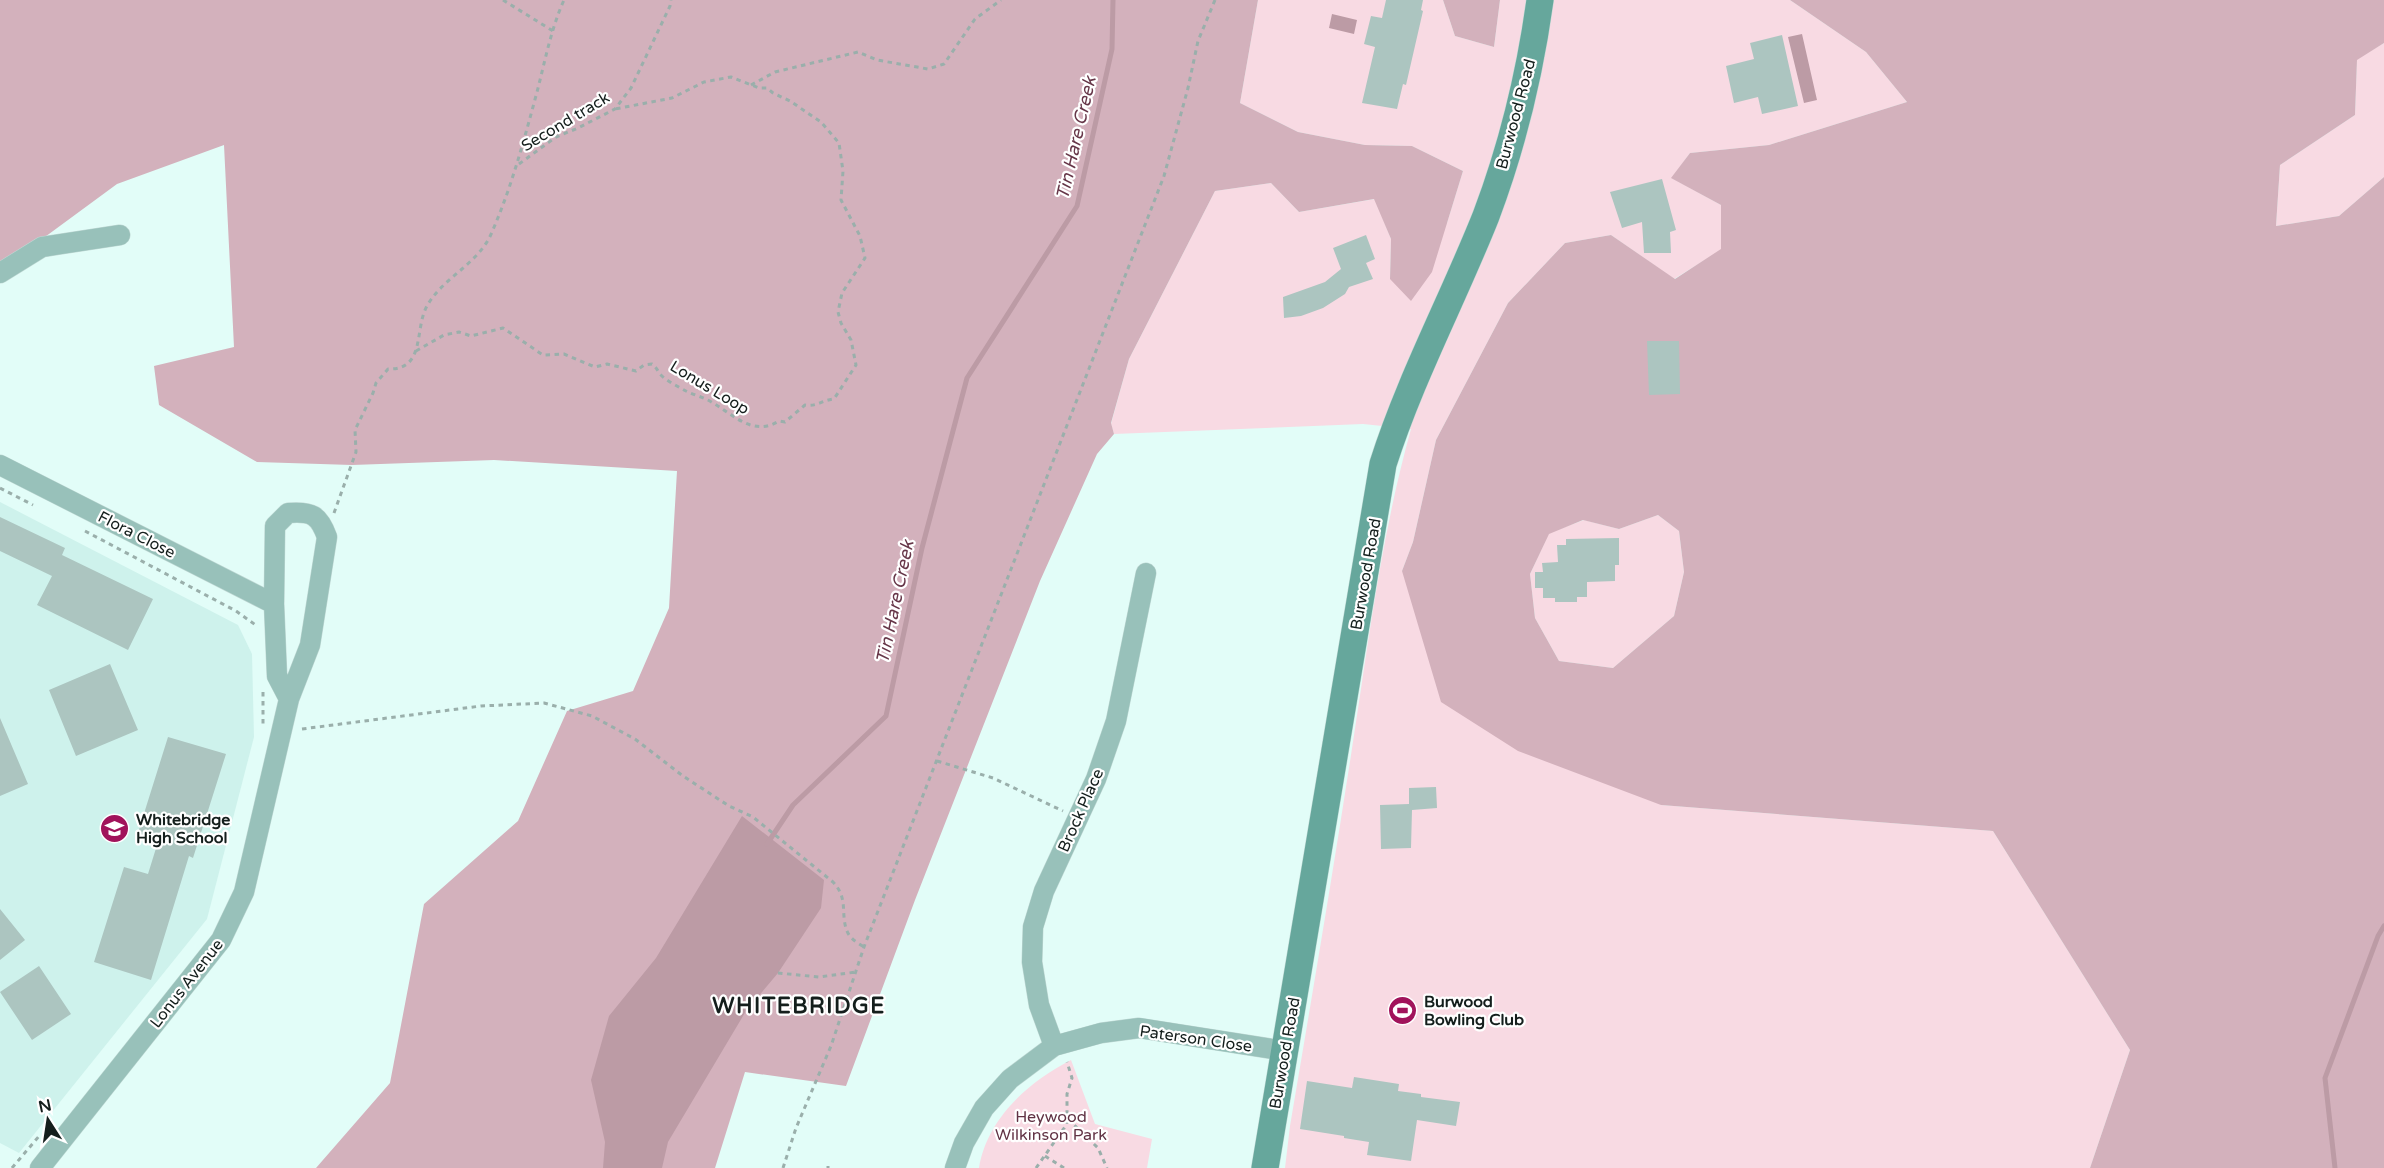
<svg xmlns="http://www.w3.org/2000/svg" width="2384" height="1168" font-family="'Varela Round',sans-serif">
  <rect width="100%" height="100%" fill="#e2fdf8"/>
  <path fill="#cef2ec" d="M 0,502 L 238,625 L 252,654 L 254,737 L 207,919 L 19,1153 L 0,1143 Z"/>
  <path fill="#f8dae3" d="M 1258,0 L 1443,0 L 1455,36 L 1494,47 L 1500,0 L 1790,0 L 1866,52 L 1907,102 L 1769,145 L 1690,153 L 1672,178 L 1721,205 L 1721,250 L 1674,279 L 1611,235 L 1565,243 L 1508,303 L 1436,440 L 1413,542 L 1402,571 L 1661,805 L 1993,831 L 2130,1050 L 2090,1168 L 1285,1168 L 1290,1126 C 1311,1002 1332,879 1351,755 C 1368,646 1381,536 1411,429 L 1363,424 L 1114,434 L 1111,424 L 1129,359 L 1215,191 L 1271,183 L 1299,212 L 1375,199 L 1391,239 L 1390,279 L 1447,223 L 1463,171 L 1412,146 L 1365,145 L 1298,132 L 1240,103 Z
    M 2384,43 L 2384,177 L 2339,216 L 2276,226 L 2280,165 L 2355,115 L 2357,59 Z
    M 1658,515 L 1679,531 L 1684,572 L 1674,616 L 1613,668 L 1559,661 L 1535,618 L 1530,574 L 1549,533 L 1584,520 L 1619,529 Z
    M 1071,1060 L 1095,1124 L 1152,1139 L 1147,1168 L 979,1168 C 987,1119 1028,1082 1071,1060 Z"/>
  <path fill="#d3b1bc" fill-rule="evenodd" d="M 0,0 L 1258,0 L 1240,103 L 1298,132 L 1365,145 L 1412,146 L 1463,171 L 1432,272 L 1411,301 L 1390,279 L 1391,239 L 1374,199 L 1299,212 L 1271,183 L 1215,191 L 1129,359 L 1111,423 L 1114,434 L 1097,454 L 1040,581 L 915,900 L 846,1086 L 745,1072 L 715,1168 L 316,1168 L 390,1083 L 424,904 L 518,821 L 567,711 L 633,691 L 669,608 L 677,471 L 494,460 L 352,465 L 257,462 L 159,405 L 154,366 L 234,347 L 224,145 L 117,184 L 0,270 Z
    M 1443,0 L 1500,0 L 1494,47 L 1455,36 Z
    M 1790,0 L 2384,0 L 2384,43 L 2357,60 L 2355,115 L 2280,165 L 2276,226 L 2339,216 L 2384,177 L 2384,1168 L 2090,1168 L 2130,1050 L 1993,831 L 1661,805 L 1518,751 L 1441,702 L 1402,571 L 1413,542 L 1436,440 L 1508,303 L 1565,243 L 1611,235 L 1675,279 L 1721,249 L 1721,205 L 1671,178 L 1690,153 L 1769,145 L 1907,102 L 1866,52 ZM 1658,515 L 1679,531 L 1684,572 L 1674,616 L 1613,668 L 1559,661 L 1535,618 L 1530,574 L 1549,534 L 1583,520 L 1619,529 Z"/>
  <path fill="#bc9ba5" d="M 1332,14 L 1357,20 L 1354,34 L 1329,28 Z
    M 1802,34 L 1817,100 L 1804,103 L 1788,37 Z
    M 742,816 L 824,880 L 821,908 L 778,973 L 746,1011 L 668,1142 L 662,1168 L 603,1168 L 605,1142 L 591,1080 L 609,1016 L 656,958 Z"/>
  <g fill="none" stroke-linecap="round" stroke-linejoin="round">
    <path stroke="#bc9ba5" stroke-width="5" d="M 767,844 L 793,805 L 886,716 L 922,548 L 967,378 L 1077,206 L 1112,49 L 1113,0
      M 2335,1168 L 2325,1078 L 2378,936 L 2384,926"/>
  </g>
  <path fill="#acc5c0" d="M 1386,0 L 1423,0 L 1421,10 L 1423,11 L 1406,85 L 1403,84 L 1397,109 L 1362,103 L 1375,47 L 1364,44 L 1371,16 L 1382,18 Z
    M 1782,35 L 1798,106 L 1762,114 L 1758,97 L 1734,103 L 1726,66 L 1754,59 L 1750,43 Z
    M 1662,179 L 1676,230 L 1670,232 L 1671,253 L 1644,253 L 1642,222 L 1622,228 L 1610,192 Z
    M 1366,235 L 1375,259 L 1366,263 L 1373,279 L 1349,287 L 1345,294 L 1323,308 L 1301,316 L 1284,318 L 1283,297 L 1325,282 L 1341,269 L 1333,248 Z
    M 1647,341 L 1679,341 L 1680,394 L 1649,395 Z
    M 0,517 L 65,548 L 62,555 L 153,599 L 128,650 L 37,605 L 52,576 L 0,551 Z
    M 1619,538 L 1619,565 L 1615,565 L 1615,581 L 1587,582 L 1587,597 L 1577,597 L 1577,602 L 1555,602 L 1555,598 L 1543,598 L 1543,588 L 1535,588 L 1535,572 L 1543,572 L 1542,563 L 1558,562 L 1557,545 L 1566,545 L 1566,539 Z
    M 110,664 L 138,730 L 76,756 L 49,690 Z
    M 0,718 L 28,784 L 0,796 Z
    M 168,737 L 226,754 L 193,858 L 189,856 L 151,980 L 94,962 L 124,867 L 148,874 L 157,845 L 136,839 Z
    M 1436,787 L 1437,808 L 1412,810 L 1411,848 L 1381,849 L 1380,805 L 1409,804 L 1409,788 Z
    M 0,909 L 25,940 L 0,960 Z
    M 39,966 L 71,1014 L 32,1040 L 0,992 Z
    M 1354,1077 L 1399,1084 L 1398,1091 L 1421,1094 L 1421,1097 L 1460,1102 L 1456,1126 L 1417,1120 L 1411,1161 L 1367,1155 L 1369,1142 L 1344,1138 L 1344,1136 L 1300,1129 L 1307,1081 L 1352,1088 Z"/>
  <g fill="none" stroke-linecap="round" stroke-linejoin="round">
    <defs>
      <path id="minor" d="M 0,273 L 42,247 L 120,235
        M 0,465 L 274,604
        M 1054,1046 L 1039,1005 L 1032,962 L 1033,927 L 1044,891 L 1096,779 L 1116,721 L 1146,573
        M 40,1168 L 221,940 L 244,892 L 289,699 L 310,645 L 327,537 C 319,515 312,511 288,513 L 275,526 L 274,604 L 277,676 L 289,699
        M 955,1168 L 964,1143 L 984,1108 L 1010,1079 L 1054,1046 L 1101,1033 L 1139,1028 L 1285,1051"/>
      <path id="secondary" d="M 1265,1168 L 1383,464 C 1410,379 1453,299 1486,216 C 1512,147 1530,73 1540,0"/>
    </defs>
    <use href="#minor" stroke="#c1d9d5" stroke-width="21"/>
    <use href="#secondary" stroke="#c1d9d5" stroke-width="28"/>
    <path stroke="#9aafab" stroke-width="3" stroke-dasharray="4.5 4.5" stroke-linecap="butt" d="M 503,0 L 553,31
      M 751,85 L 775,72 L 858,52 L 877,60 L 928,69 L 944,64 L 975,19 L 1001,0
      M 519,164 L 556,137 L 578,128 L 615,109 L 631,88 L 670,6 L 671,0
      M 416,351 L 444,335 L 459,332 L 471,336 L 503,328 L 543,355 L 564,354 L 595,367 L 607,364 L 636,371 L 644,365 L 652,364 C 657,368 657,370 660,374 C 665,380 677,386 684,390 C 693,395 704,397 713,403 C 734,415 753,437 779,421 L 785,422 L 805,405 C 817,407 822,400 834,399 L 856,365 L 851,340 L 841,323 L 838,312 L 842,293 L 865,258 L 860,236 L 841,200 L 843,171 L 839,143 L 821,122 L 790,101 L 773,93 L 767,88 L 759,88 L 731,77 L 704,82 L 672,98 L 615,109
      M 0,488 L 33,505
      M 334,513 L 356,452 L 355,430 L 373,393 L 376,383 L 388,369 C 426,370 414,329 427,306 C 443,277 479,264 492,232 C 512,186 524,140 537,92 C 545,61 551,29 564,0
      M 85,531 L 236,611 L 257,626
      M 263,692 L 263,724
      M 302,729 L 481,706 L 544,703 L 592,716 L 635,739 L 683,776 L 729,806 L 753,817 L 833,882 C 849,899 840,913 847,931 C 850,939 858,943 864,947
      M 937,761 L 993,778 L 1063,811
      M 778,973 L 819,977 L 856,972
      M 1068,1119 L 1098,1148 L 1107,1168
      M 1045,1156 L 1064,1168
      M 828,1166 L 828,1168
      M 12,1168 L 40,1135
      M 783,1168 L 796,1128 L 831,1046 L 864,947 L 1164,176 L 1188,88 L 1198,41 L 1215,0
      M 1036,1168 L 1067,1124 L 1067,1094 L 1072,1078 L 1067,1062"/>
    <use href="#minor" stroke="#98c1ba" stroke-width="20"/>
    <use href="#secondary" stroke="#66a79c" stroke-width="27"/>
  </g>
  <defs>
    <symbol id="school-disc" viewBox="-11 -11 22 22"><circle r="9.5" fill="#a1135b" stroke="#fff"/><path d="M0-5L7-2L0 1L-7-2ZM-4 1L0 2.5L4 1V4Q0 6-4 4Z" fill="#fff"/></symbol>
    <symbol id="stadium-disc" viewBox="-11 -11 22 22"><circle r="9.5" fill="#a1135b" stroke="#fff"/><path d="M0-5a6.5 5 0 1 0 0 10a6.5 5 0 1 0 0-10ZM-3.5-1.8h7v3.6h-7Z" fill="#fff"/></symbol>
  </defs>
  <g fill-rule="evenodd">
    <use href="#school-disc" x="98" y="812" width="33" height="33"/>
    <use href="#stadium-disc" x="1386" y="994" width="33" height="33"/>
  </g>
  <g text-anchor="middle" stroke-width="4.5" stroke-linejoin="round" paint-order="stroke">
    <g font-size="16" fill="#141e1c" stroke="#fff">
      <text transform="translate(1515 114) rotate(-75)" y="6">Burwood Road</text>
      <text transform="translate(565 121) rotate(-31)" y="6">Second track</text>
      <text transform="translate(710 387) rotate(31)" y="6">Lonus Loop</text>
      <text transform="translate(137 534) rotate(27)" y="6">Flora Close</text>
      <text transform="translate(1365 574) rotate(-80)" y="6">Burwood Road</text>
      <text transform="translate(1080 810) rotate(-66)" y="6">Brock Place</text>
      <text transform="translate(186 983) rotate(-52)" y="6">Lonus Avenue</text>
      <text transform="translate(1196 1038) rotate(8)" y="6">Paterson Close</text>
      <text transform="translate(1284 1053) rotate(-80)" y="6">Burwood Road</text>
    </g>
    <g font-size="16" font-weight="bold" fill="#141e1c" stroke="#fff" text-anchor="start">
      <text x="136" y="825">Whitebridge<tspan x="136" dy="18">High School</tspan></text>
      <text x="1424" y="1007">Burwood<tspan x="1424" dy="18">Bowling Club</tspan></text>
    </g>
    <g font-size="16" fill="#613244" stroke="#fff">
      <text x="1051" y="1122">Heywood<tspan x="1051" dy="18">Wilkinson Park</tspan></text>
    </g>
    <g font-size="18" font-style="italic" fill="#663648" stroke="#fff">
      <text transform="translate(1076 138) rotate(-77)" y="6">Tin Hare Creek</text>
      <text transform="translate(895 602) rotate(-78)" y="6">Tin Hare Creek</text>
    </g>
    <g font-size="22" font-weight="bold" letter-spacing="1.5" fill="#141e1c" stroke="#fff">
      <text x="799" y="1013">WHITEBRIDGE</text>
    </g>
  </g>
  <g transform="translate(48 1120) rotate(348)" stroke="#ffffff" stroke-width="4.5" paint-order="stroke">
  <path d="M0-4.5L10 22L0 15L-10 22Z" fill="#141e1c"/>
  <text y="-9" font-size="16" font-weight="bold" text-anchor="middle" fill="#141e1c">N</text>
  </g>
</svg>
